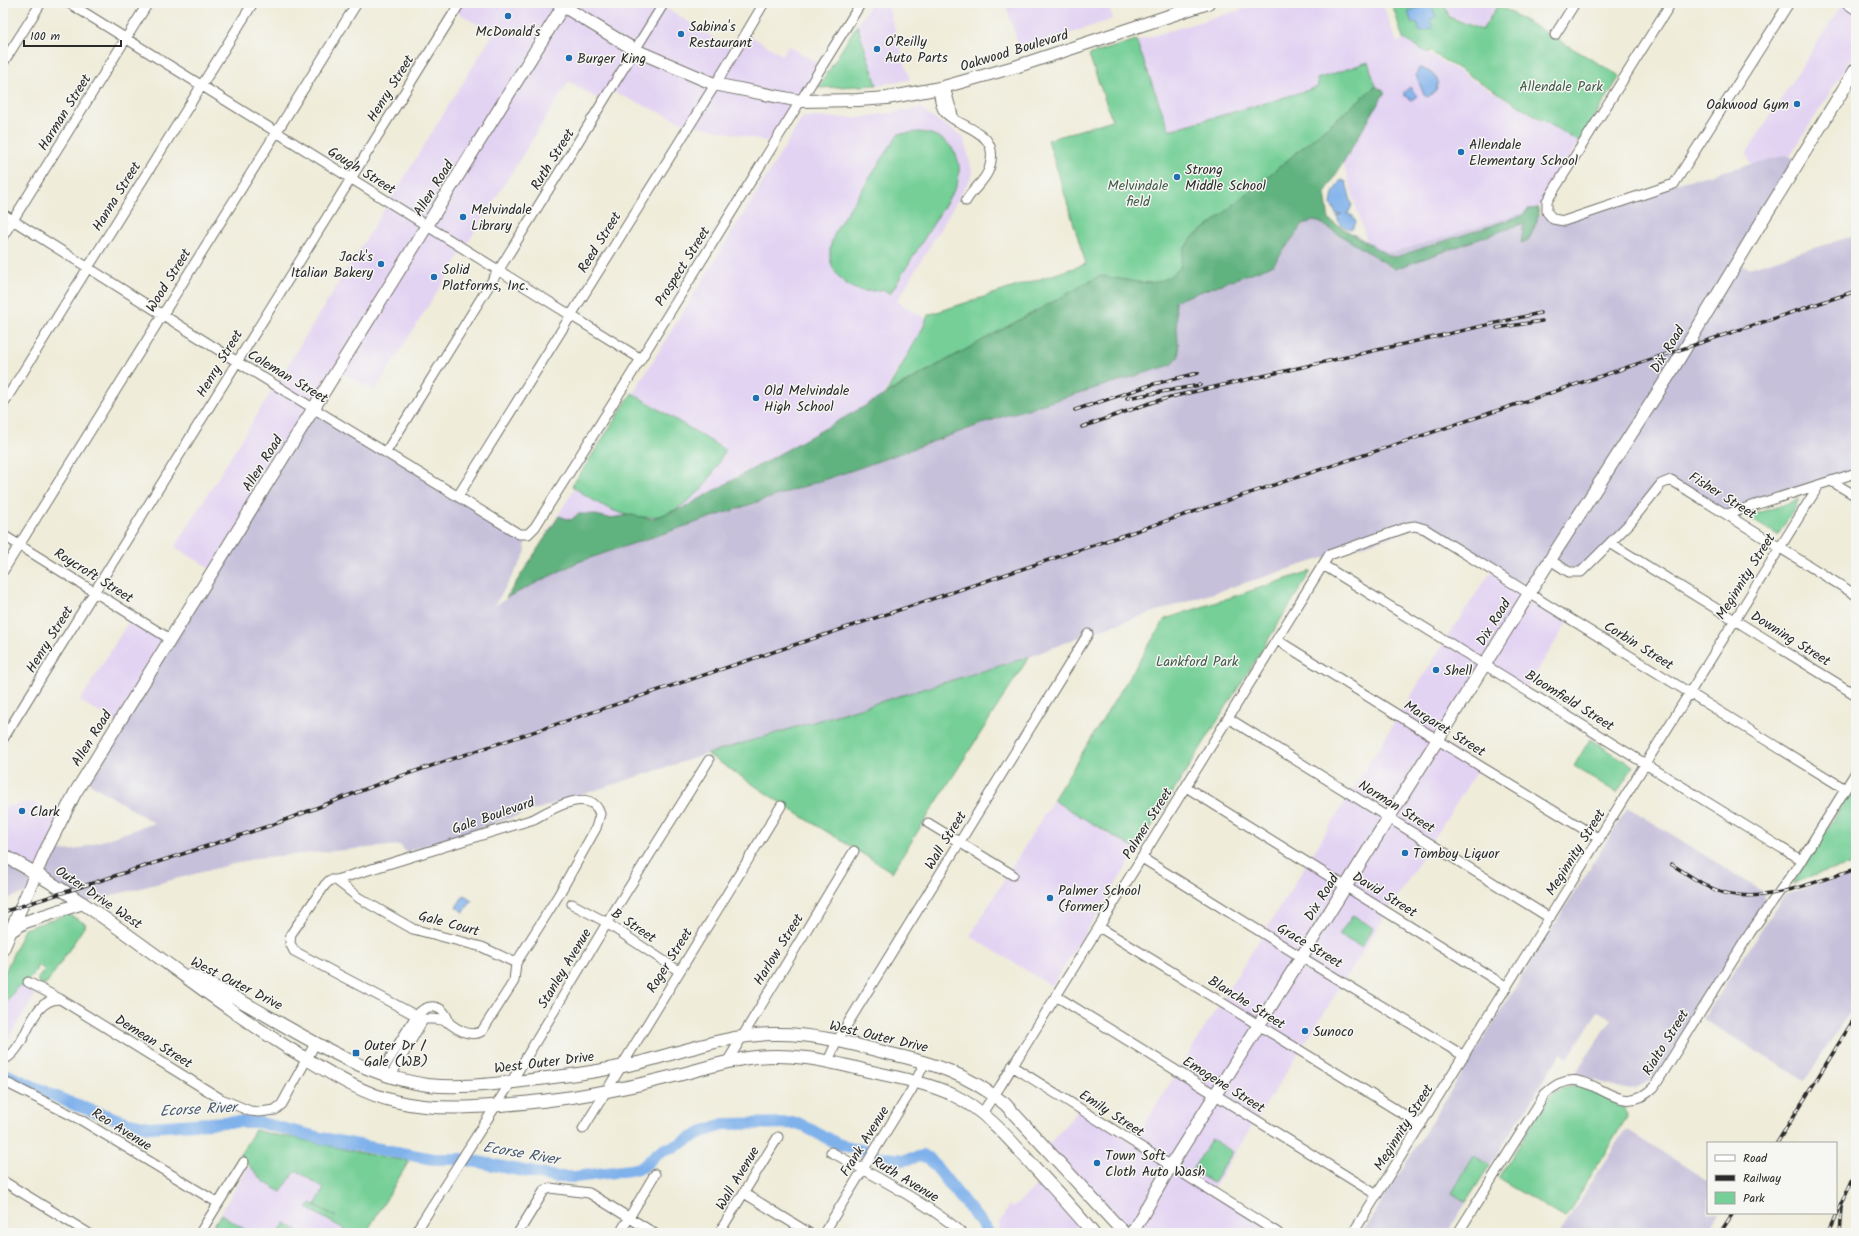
<svg xmlns="http://www.w3.org/2000/svg" width="1859" height="1236" font-family="Kalam,sans-serif">
  <rect width="100%" height="100%" fill="#f6f6f2"/>
  <filter id="ink" filterUnits="userSpaceOnUse"><feTurbulence type="fractalNoise" baseFrequency=".025" numOctaves="2"/><feDisplacementMap in="SourceGraphic" scale="8" xChannelSelector="R" yChannelSelector="G"/><feConvolveMatrix kernelMatrix="1 2 1 2 8 2 1 2 1" color-interpolation-filters="sRGB"/></filter>
  <filter id="wash" filterUnits="userSpaceOnUse"><feTurbulence type="fractalNoise" baseFrequency=".012" numOctaves="4" result="noise"/><feDisplacementMap in="SourceGraphic" scale="16" xChannelSelector="R" yChannelSelector="G"/><feGaussianBlur stdDeviation="0.9" result="paint"/><feColorMatrix in="noise" values="0 0 0 0 0 0 0 0 0 0 0 0 0 0 0 0 0 1.4 0 .05"/><feComposite in="paint" operator="in"/></filter>
  <g filter="url(#wash)">
    <rect width="100%" height="100%" fill="#efecd9"/>
    <path fill="#e3d3f3" d="M 460,3 L 664,3 L 663,6 L 735,51 L 746,33 L 782,55 L 788,46 L 822,66 L 775,143 L 682,122 L 611,91 L 604,103 L 569,81 L 375,391 L 337,370 L 213,570 L 175,547 L 493,34 L 455,11 Z
      M 871,3 L 887,3 L 910,80 L 877,85 L 857,25 Z
      M 1005,3 L 1108,3 L 1113,19 L 1020,50 Z
      M 1263,3 L 1382,3 L 1397,43 L 1403,39 L 1579,142 L 1539,208 L 1528,209 L 1521,216 L 1396,257 L 1367,243 L 1343,162 L 1385,92 L 1260,214 L 911,348 L 840,468 L 536,551 L 803,117 L 857,118 L 922,108 L 928,115 L 963,136 L 973,174 L 897,301 L 926,319 L 928,315 L 1086,264 L 1048,140 L 1112,120 L 1089,55 Z
      M 1444,3 L 1498,3 L 1482,29 L 1449,16 Z
      M 1843,3 L 1856,3 L 1856,51 L 1791,155 L 1751,167 L 1747,152 Z
      M 1492,570 L 1570,618 L 1526,689 L 1486,664 L 1438,739 L 1480,766 L 1215,1185 L 1211,1192 L 1266,1226 L 1261,1233 L 1124,1233 L 1046,1148 L 1079,1109 L 1133,1143 L 1450,633 Z
      M 132,616 L 170,639 L 118,723 L 80,701 Z
      M 1053,800 L 1137,850 L 1052,986 L 970,936 Z
      M 33,802 L 52,815 L 62,818 L 37,873 L 3,855 L 3,808 L 7,806 Z
      M 3,969 L 36,994 L 3,1047 Z
      M 271,1135 L 298,1139 L 364,1154 L 409,1161 L 366,1233 L 209,1233 L 249,1166 Z
      M 1045,1179 L 1093,1233 L 1002,1233 L 999,1230 L 1000,1221 L 1010,1205 L 1012,1208 Z"/>
    <path fill="#c6c0da" d="M 1787,155 L 1799,161 L 1737,262 L 1749,268 L 1856,235 L 1856,473 L 1727,514 L 1671,480 L 1581,572 L 1550,560 L 1529,593 L 1420,527 L 1089,633 L 1029,657 L 707,754 L 406,852 L 400,845 L 256,858 L 83,903 L 37,873 L 28,892 L 3,900 L 3,855 L 37,873 L 45,852 L 75,850 L 154,823 L 83,779 L 313,408 L 524,535 L 526,551 L 522,560 L 494,606 L 542,578 L 578,562 L 859,468 L 1004,416 L 1174,301 L 1273,265 L 1303,224 L 1321,217 L 1388,252 L 1395,252 L 1519,214 L 1550,216 L 1557,221 L 1674,184 Z
      M 1628,807 L 1765,893 L 1764,905 L 1658,1074 L 1652,1079 L 1638,1088 L 1626,1089 L 1574,1075 L 1612,1019 L 1598,1011 L 1568,1058 L 1561,1053 L 1447,1233 L 1362,1233 Z
      M 1856,873 L 1856,1002 L 1805,1081 L 1703,1019 L 1785,894 Z
      M 1626,1129 L 1708,1181 L 1708,1213 L 1719,1213 L 1706,1233 L 1559,1233 Z"/>
    <path fill="#75cf96" stroke="#507d60" d="M 1392,3 L 1444,3 L 1449,17 L 1482,30 L 1498,5 L 1620,76 L 1579,142 L 1429,51 L 1428,53 L 1403,39 Z
      M 857,25 L 877,85 L 818,88 Z
      M 1136,40 L 1169,130 L 1269,102 L 1318,87 L 1317,79 L 1368,62 L 1376,86 L 1211,224 C 1191,238 1183,242 1180,268 L 1170,278 L 1156,283 L 1143,283 L 1101,276 L 886,393 L 923,328 L 928,315 L 1086,264 L 1048,140 L 1112,120 L 1089,55 Z
      M 919,132 C 949,134 967,158 956,187 L 890,294 L 883,289 C 869,293 854,292 843,281 C 835,274 829,263 830,252 C 831,231 849,210 860,193 C 873,173 885,154 898,134 Z
      M 632,393 L 725,450 C 719,461 714,472 707,482 C 702,490 695,495 688,501 C 649,533 607,512 572,486 Z
      M 1800,499 L 1778,535 L 1747,517 Z
      M 1311,571 L 1137,850 L 1053,800 L 1165,619 Z
      M 1029,657 L 892,872 L 790,809 L 707,754 Z
      M 1590,739 L 1633,766 L 1617,793 L 1574,766 Z
      M 1856,783 L 1856,863 L 1816,875 L 1792,884 Z
      M 68,914 L 86,924 L 48,982 L 43,985 L 38,983 L 38,978 L 45,970 L 38,965 L 34,974 L 22,987 L 18,986 L 3,1007 L 3,977 L 24,929 Z
      M 1353,915 L 1373,928 L 1361,947 L 1339,935 Z
      M 1575,1084 L 1592,1088 L 1617,1104 L 1625,1107 L 1627,1117 L 1565,1218 L 1498,1179 L 1549,1097 C 1557,1089 1564,1086 1575,1084 Z
      M 255,1130 C 270,1135 285,1136 300,1139 C 337,1148 373,1156 409,1161 L 366,1233 L 342,1233 L 344,1229 L 307,1208 L 311,1203 L 336,1217 L 315,1205 L 324,1189 L 296,1170 L 281,1192 L 263,1181 L 247,1163 L 238,1158 Z
      M 1212,1139 L 1233,1152 L 1213,1183 L 1192,1170 Z
      M 1474,1156 L 1490,1165 L 1466,1202 L 1452,1193 Z
      M 221,1214 L 249,1232 L 251,1233 L 209,1233 Z
      M 285,1223 L 299,1231 L 297,1233 L 279,1233 Z"/>
    <path fill="#60b27f" stroke="#466e55" d="M 1376,86 L 1385,92 L 1325,193 L 1329,220 L 1389,256 L 1396,257 L 1521,216 L 1528,209 L 1539,208 L 1537,221 L 1529,240 L 1521,243 L 1524,223 L 1395,269 L 1319,222 L 1313,221 L 1303,224 L 1273,265 L 1175,301 L 1179,356 L 1171,365 L 1004,416 L 859,468 L 578,562 L 506,598 L 559,516 L 571,520 L 578,514 L 591,514 L 609,518 L 632,515 L 651,519 L 685,507 C 822,430 958,353 1096,278 C 1102,275 1106,276 1113,278 C 1142,282 1157,290 1180,268 C 1183,242 1191,239 1211,224 Z"/>
    <path fill="#7fb1eb" stroke="#556e8b" d="M 1431,4 L 1436,17 L 1430,19 L 1433,28 L 1420,32 L 1417,22 L 1412,24 L 1408,11 Z
      M 1419,68 C 1427,69 1436,75 1438,82 L 1436,90 L 1428,97 L 1424,95 L 1416,75 Z
      M 1410,87 L 1417,96 L 1412,100 L 1404,95 L 1404,92 Z
      M 1343,180 L 1346,182 L 1352,205 L 1349,212 L 1346,214 C 1352,214 1354,216 1356,223 L 1352,229 C 1344,228 1338,225 1337,216 L 1342,214 L 1336,214 L 1331,204 L 1333,193 L 1340,181 Z
      M 464,895 L 472,900 L 464,912 L 456,907 Z"/>
    <g fill="none" stroke-linecap="round" stroke-linejoin="round">
      <path stroke="#7fb1eb" stroke-width="12" d="M 3,1076 L 7,1075 L 75,1105 L 129,1123 L 149,1127 L 225,1122 L 257,1122 L 321,1138 L 433,1159 L 462,1159 L 555,1177 L 575,1177 L 630,1170 L 643,1167 L 656,1154 L 665,1149 L 674,1147 L 705,1131 L 724,1124 L 798,1123 L 838,1144 L 865,1151 L 879,1157 L 904,1160 L 922,1156 L 929,1158 L 989,1233"/>
    </g>
  </g>
  <g filter="url(#ink)">
    <g fill="none" stroke-linecap="round" stroke-linejoin="round">
      <defs>
        <path id="minor" d="M 69,3 L 641,359
          M 1671,3 L 1547,201 L 1547,212 L 1553,219 L 1564,221 L 1674,184 L 1789,3
          M 1846,3 L 1856,10
          M 1555,35 L 1575,3
          M 3,63 L 41,3
          M 945,87 L 954,119
          M 938,89 C 939,95 940,105 943,110 C 956,129 1003,128 989,169 C 985,182 972,189 966,201
          M 3,214 L 244,366 L 519,534 L 528,534 L 535,527 L 629,378 L 861,3
          M 3,236 L 148,3
          M 3,404 L 253,3
          M 386,452 L 664,3
          M 1831,481 L 1856,496
          M 458,496 L 723,72 L 764,3
          M 1727,514 L 1856,473
          M 3,535 L 170,639
          M 1610,543 L 1856,695
          M 1550,560 L 1569,572 L 1581,572 L 1630,523 L 1661,484 L 1671,480 L 1856,595
          M 1323,565 L 1801,860
          M 3,571 L 357,3
          M 1277,640 L 1480,766 L 1600,839
          M 1228,718 L 1550,918
          M 3,739 L 460,3
          M 1186,787 L 1507,987
          M 928,823 L 1013,875
          M 1142,858 L 1301,957 L 1464,1056
          M 336,880 L 359,898 L 413,929 L 482,947 L 516,963
          M 572,904 L 602,920 L 679,971
          M 1099,927 L 1421,1125
          M 28,982 L 60,999 L 221,1099 L 250,1111 L 259,1112 L 275,1110 L 282,1104 L 316,1042
          M 1056,996 L 1377,1195
          M 3,1060 C 29,1049 28,999 60,999
          M 828,1061 L 837,1041 L 1088,634
          M 727,1062 L 854,851
          M 1012,1066 L 1278,1233
          M 380,1074 L 416,1016 C 429,1001 444,1005 449,1023 C 438,1016 426,1022 416,1016 L 415,1015 L 294,951 L 290,943 L 291,934 L 325,885 L 330,880 L 336,880 L 534,819 C 550,810 591,785 600,814 L 596,828 L 558,896 L 516,963 L 514,981 L 482,1031 C 471,1038 458,1030 449,1023
          M 390,1077 L 423,1020
          M 9,1084 L 81,1120 L 218,1203
          M 982,1113 L 1001,1085 L 1329,555 L 1408,527 L 1415,526 L 1425,529 L 1845,789
          M 583,1129 L 781,806
          M 831,1152 C 874,1175 926,1203 963,1233
          M 3,1181 L 88,1233
          M 442,1190 L 518,1071 L 610,918 L 709,760
          M 744,1193 L 809,1233
          M 200,1233 L 244,1162
          M 415,1233 L 439,1195
          M 518,1233 L 544,1191 L 550,1188 L 589,1193 L 654,1233
          M 620,1233 L 655,1174
          M 719,1233 L 778,1137
          M 824,1233 L 911,1091 L 925,1062
          M 1353,1233 L 1819,485
          M 1458,1233 L 1545,1094 C 1589,1051 1613,1128 1654,1087 L 1750,933 L 1797,867 L 1856,772"/>
        <path id="major" d="M 558,3 L 635,50 L 714,84 L 800,101 L 858,100 L 887,98 L 940,88 L 1018,66 L 1208,3
          M 3,855 C 107,910 195,991 295,1052 C 327,1071 358,1092 394,1101 C 444,1113 493,1106 542,1101 C 585,1096 628,1088 670,1077 C 696,1071 721,1062 748,1058 C 788,1052 825,1060 864,1070 C 893,1077 926,1082 953,1095 C 987,1111 1011,1141 1036,1169 C 1055,1190 1075,1211 1093,1233
          M 11,931 L 25,922 L 83,903
          M 3,949 L 45,852 L 75,793 L 565,3
          M 190,975 C 266,1008 345,1074 428,1085 C 456,1088 485,1085 514,1082 C 557,1077 600,1072 642,1062 C 684,1051 728,1035 773,1034 C 812,1033 850,1043 887,1053 C 933,1063 968,1074 1005,1104 L 1124,1233
          M 1132,1233 L 1170,1167 L 1550,560 L 1671,372 L 1765,216 L 1856,69"/>
      </defs>
      <use href="#minor" stroke="#706f68" stroke-width="11"/>
      <use href="#major" stroke="#706f68" stroke-width="14"/>
      <use href="#minor" stroke="#fff" stroke-width="9"/>
      <use href="#major" stroke="#fff" stroke-width="12"/>
      <defs>
        <path id="rail" d="M 1497,328 L 1542,321
          M 1127,398 L 1200,385
          M 1075,410 L 1154,384 L 1198,373
          M 1082,427 L 1153,402 L 1175,396 L 1540,313
          M 1671,864 C 1686,873 1700,884 1716,890 C 1760,907 1813,882 1856,869
          M 3,912 L 272,825 L 389,780 L 1856,291
          M 1777,1143 L 1856,1016
          M 1720,1233 L 1733,1213
          M 1828,1233 L 1856,1171
          M 1840,1233 L 1842,1209"/>
      </defs>
      <use href="#rail" stroke="#2b2b2b" stroke-width="3.5"/>
      <use href="#rail" stroke="#f6f6f2" stroke-width="2" stroke-dasharray="6" stroke-linecap="butt"/>
    </g>
  </g>
  <g fill="#1f6fb2" stroke="#f6f6f2" stroke-width="1.5">
    <circle cx="508" cy="16" r="4"/>
    <circle cx="681" cy="34" r="4"/>
    <circle cx="877" cy="49" r="4"/>
    <circle cx="569" cy="58" r="4"/>
    <circle cx="1797" cy="104" r="4"/>
    <circle cx="1461" cy="152" r="4"/>
    <circle cx="1177" cy="177" r="4"/>
    <circle cx="463" cy="217" r="4"/>
    <circle cx="381" cy="264" r="4"/>
    <circle cx="434" cy="277" r="4"/>
    <circle cx="756" cy="398" r="4"/>
    <circle cx="1436" cy="670" r="4"/>
    <circle cx="22" cy="811" r="4"/>
    <circle cx="1405" cy="853" r="4"/>
    <circle cx="1050" cy="898" r="4"/>
    <circle cx="1305" cy="1031" r="4"/>
    <rect x="352" y="1049" width="8" height="8" rx="2"/>
    <circle cx="1097" cy="1163" r="4"/>
  </g>
  <g text-anchor="middle" stroke-width="3" stroke-linejoin="round" paint-order="stroke">
    <g font-size="14" fill="#2b2b2b" stroke="#f6f6f2" text-anchor="start">
      <text x="689" y="31">Sabina's<tspan x="689" dy="16">Restaurant</tspan></text>
      <text x="508" y="36" text-anchor="middle">McDonald's</text>
      <text x="885" y="46">O'Reilly<tspan x="885" dy="16">Auto Parts</tspan></text>
      <text x="577" y="63">Burger King</text>
      <text x="1789" y="109" text-anchor="end">Oakwood Gym</text>
      <text x="1469" y="149">Allendale<tspan x="1469" dy="16">Elementary School</tspan></text>
      <text x="1185" y="174">Strong<tspan x="1185" dy="16">Middle School</tspan></text>
      <text x="471" y="214">Melvindale<tspan x="471" dy="16">Library</tspan></text>
      <text x="373" y="261" text-anchor="end">Jack's<tspan x="373" dy="16">Italian Bakery</tspan></text>
      <text x="442" y="274">Solid<tspan x="442" dy="16">Platforms, Inc.</tspan></text>
      <text x="764" y="395">Old Melvindale<tspan x="764" dy="16">High School</tspan></text>
      <text x="1444" y="675">Shell</text>
      <text x="30" y="816">Clark</text>
      <text x="1413" y="858">Tomboy Liquor</text>
      <text x="1058" y="895">Palmer School<tspan x="1058" dy="16">(former)</tspan></text>
      <text x="1313" y="1036">Sunoco</text>
      <text x="364" y="1050">Outer Dr /<tspan x="364" dy="16">Gale (WB)</tspan></text>
      <text x="1105" y="1160">Town Soft<tspan x="1105" dy="16">Cloth Auto Wash</tspan></text>
    </g>
    <g font-size="14" fill="#2b2b2b" stroke="#f6f6f2">
      <text transform="translate(1014 50) rotate(-17)" y="5">Oakwood Boulevard</text>
      <text transform="translate(390 88) rotate(-58)" y="5">Henry Street</text>
      <text transform="translate(64 112) rotate(-58)" y="5">Harman Street</text>
      <text transform="translate(552 159) rotate(-58)" y="5">Ruth Street</text>
      <text transform="translate(362 170) rotate(32)" y="5">Gough Street</text>
      <text transform="translate(433 188) rotate(-58)" y="5">Allen Road</text>
      <text transform="translate(116 196) rotate(-58)" y="5">Hanna Street</text>
      <text transform="translate(599 242) rotate(-58)" y="5">Reed Street</text>
      <text transform="translate(682 266) rotate(-58)" y="5">Prospect Street</text>
      <text transform="translate(168 280) rotate(-58)" y="5">Wood Street</text>
      <text transform="translate(1667 349) rotate(-58)" y="5">Dix Road</text>
      <text transform="translate(219 363) rotate(-59)" y="5">Henry Street</text>
      <text transform="translate(288 376) rotate(31)" y="5">Coleman Street</text>
      <text transform="translate(262 463) rotate(-58)" y="5">Allen Road</text>
      <text transform="translate(1723 495) rotate(32)" y="5">Fisher Street</text>
      <text transform="translate(94 575) rotate(32)" y="5">Roycroft Street</text>
      <text transform="translate(1745 576) rotate(-58)" y="5">Meginnity Street</text>
      <text transform="translate(1493 622) rotate(-58)" y="5">Dix Road</text>
      <text transform="translate(1791 638) rotate(32)" y="5">Downing Street</text>
      <text transform="translate(49 639) rotate(-58)" y="5">Henry Street</text>
      <text transform="translate(1639 645) rotate(32)" y="5">Corbin Street</text>
      <text transform="translate(1570 700) rotate(32)" y="5">Bloomfield Street</text>
      <text transform="translate(1445 728) rotate(32)" y="5">Margaret Street</text>
      <text transform="translate(91 738) rotate(-58)" y="5">Allen Road</text>
      <text transform="translate(1397 806) rotate(32)" y="5">Norman Street</text>
      <text transform="translate(493 815) rotate(-19)" y="5">Gale Boulevard</text>
      <text transform="translate(1147 823) rotate(-58)" y="5">Palmer Street</text>
      <text transform="translate(945 840) rotate(-58)" y="5">Wall Street</text>
      <text transform="translate(1575 852) rotate(-58)" y="5">Meginnity Street</text>
      <text transform="translate(1385 894) rotate(32)" y="5">David Street</text>
      <text transform="translate(99 897) rotate(34)" y="5">Outer Drive West</text>
      <text transform="translate(1321 897) rotate(-58)" y="5">Dix Road</text>
      <text transform="translate(449 923) rotate(15)" y="5">Gale Court</text>
      <text transform="translate(634 925) rotate(34)" y="5">B Street</text>
      <text transform="translate(1310 945) rotate(31)" y="5">Grace Street</text>
      <text transform="translate(778 949) rotate(-58)" y="5">Harlow Street</text>
      <text transform="translate(669 960) rotate(-58)" y="5">Roger Street</text>
      <text transform="translate(564 968) rotate(-59)" y="5">Stanley Avenue</text>
      <text transform="translate(237 983) rotate(27)" y="5">West Outer Drive</text>
      <text transform="translate(1247 1002) rotate(32)" y="5">Blanche Street</text>
      <text transform="translate(879 1036) rotate(13)" y="5">West Outer Drive</text>
      <text transform="translate(154 1041) rotate(32)" y="5">Demean Street</text>
      <text transform="translate(1665 1042) rotate(-58)" y="5">Rialto Street</text>
      <text transform="translate(544 1062) rotate(-7)" y="5">West Outer Drive</text>
      <text transform="translate(1224 1084) rotate(32)" y="5">Emogene Street</text>
      <text transform="translate(1112 1113) rotate(33)" y="5">Emily Street</text>
      <text transform="translate(1403 1127) rotate(-58)" y="5">Meginnity Street</text>
      <text transform="translate(122 1129) rotate(32)" y="5">Reo Avenue</text>
      <text transform="translate(864 1141) rotate(-58)" y="5">Frank Avenue</text>
      <text transform="translate(737 1178) rotate(-59)" y="5">Wall Avenue</text>
      <text transform="translate(906 1179) rotate(31)" y="5">Ruth Avenue</text>
    </g>
    <g font-size="14" fill="#415c4b" stroke="#f6f6f2">
      <text x="1561" y="91">Allendale Park</text>
      <text x="1138" y="190">Melvindale<tspan x="1138" dy="16">field</tspan></text>
      <text x="1197" y="666">Lankford Park</text>
    </g>
    <g font-size="15" font-style="italic" fill="#485a6e" stroke="#f6f6f2">
      <text transform="translate(198 1109) rotate(-3)" y="5">Ecorse River</text>
      <text transform="translate(521 1153) rotate(10)" y="5">Ecorse River</text>
    </g>
  </g>
  <rect width="1859" height="1236" fill="none" stroke="#f6f6f2" stroke-width="16"/>
  <rect x="1707" y="1142" width="130" height="72" fill="#f6f6f2" stroke="#a5a5a2"/>
  <rect x="1715" y="1155" width="20" height="6" fill="#ffffff" stroke="#a5a5a2"/>
  <text x="1743" y="1162" font-size="12" fill="#2b2b2b">Road</text>
  <rect x="1715" y="1175" width="20" height="6" fill="#2b2b2b" stroke="#a5a5a2"/>
  <text x="1743" y="1182" font-size="12" fill="#2b2b2b">Railway</text>
  <rect x="1715" y="1192" width="20" height="12" fill="#75cf96" stroke="#a5a5a2"/>
  <text x="1743" y="1202" font-size="12" fill="#2b2b2b">Park</text>
  <path d="M24 40v6h97v-6" fill="none" stroke="#2b2b2b" stroke-width="2"/>
  <text x="30" y="40" font-size="12" fill="#2b2b2b" stroke="#f6f6f2" stroke-width="3" paint-order="stroke">100 m</text>
</svg>
